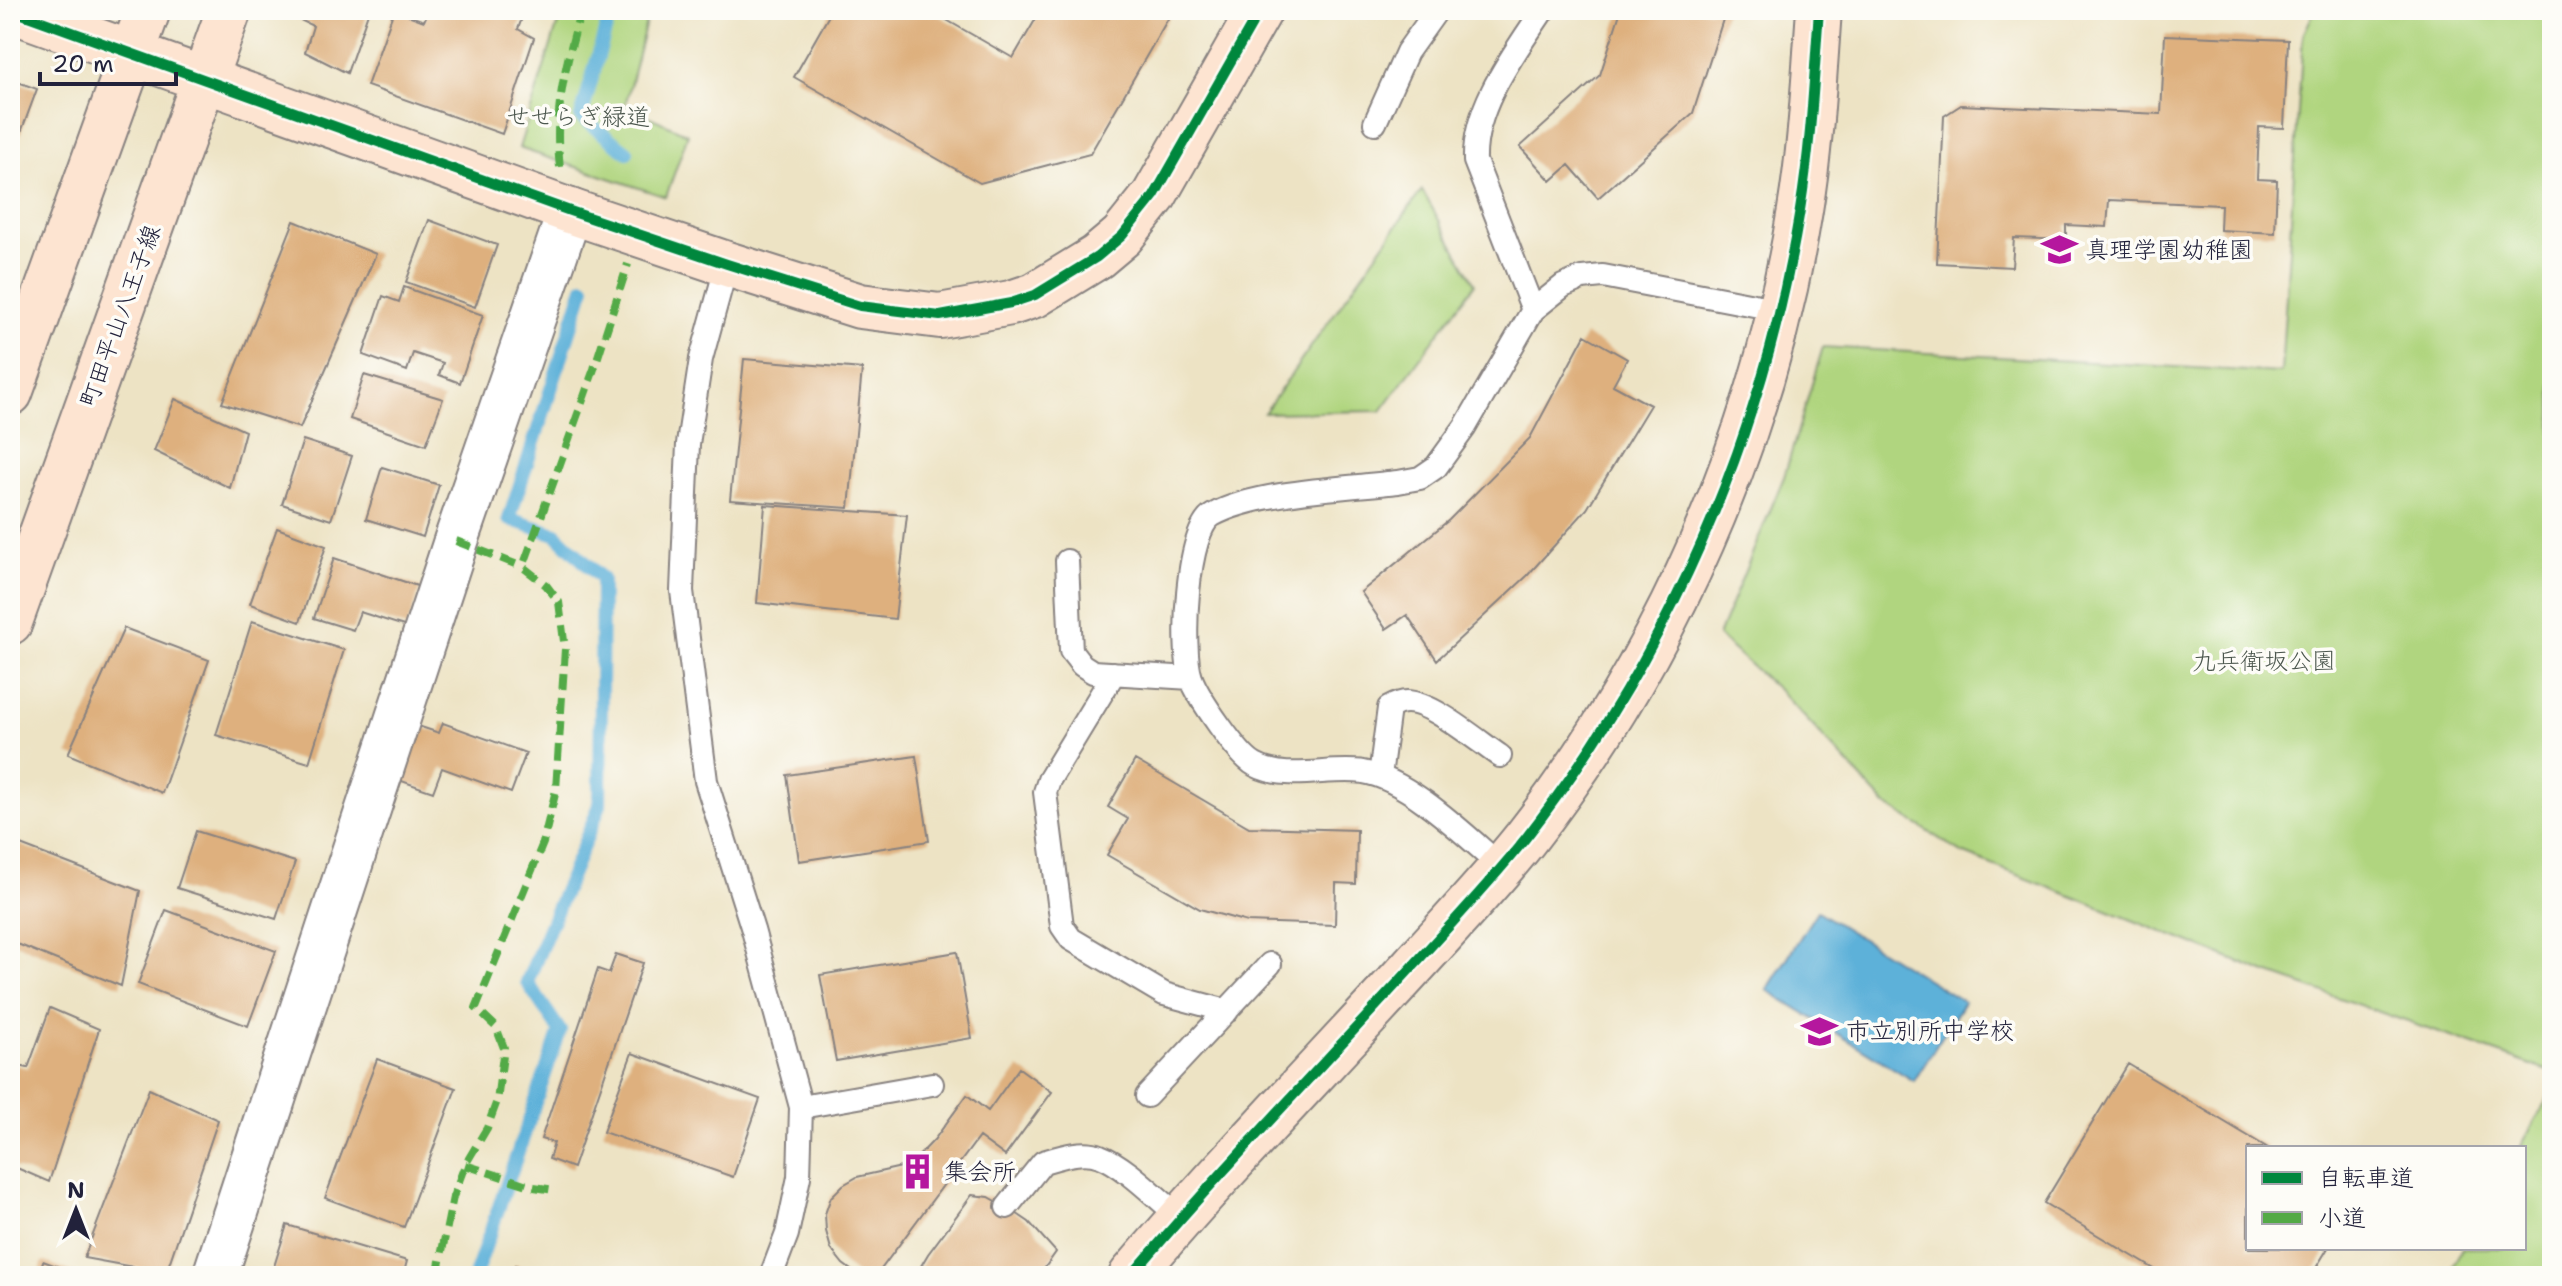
<svg xmlns="http://www.w3.org/2000/svg" width="2562" height="1286" font-family="'Shantell Sans','Klee One',sans-serif">
  <rect width="100%" height="100%" fill="#fdfcf7"/>
  <filter id="ink" filterUnits="userSpaceOnUse"><feTurbulence type="fractalNoise" baseFrequency=".0125" numOctaves="2"/><feDisplacementMap in="SourceGraphic" scale="16" xChannelSelector="R" yChannelSelector="G"/><feConvolveMatrix kernelMatrix="1 2 1 2 8 2 1 2 1" color-interpolation-filters="sRGB"/></filter>
  <filter id="wash" filterUnits="userSpaceOnUse"><feTurbulence type="fractalNoise" baseFrequency=".006" numOctaves="4" result="noise"/><feDisplacementMap in="SourceGraphic" scale="32" xChannelSelector="R" yChannelSelector="G"/><feGaussianBlur stdDeviation="1.8" result="paint"/><feColorMatrix in="noise" values="0 0 0 0 0 0 0 0 0 0 0 0 0 0 0 0 0 1.4 0 .05"/><feComposite in="paint" operator="in"/></filter>
  <g filter="url(#wash)">
    <rect width="100%" height="100%" fill="#ede3c4"/>
    <path fill="#b0d57f" stroke="#697c5d" stroke-width="2" d="M 562,10 L 649,10 L 625,106 L 688,134 L 666,197 L 519,148 Z
      M 2315,10 L 2552,10 L 2552,1072 L 2264,972 L 1962,853 L 1885,804 L 1785,696 L 1718,636 L 1784,477 L 1823,347 L 2281,373 L 2303,35 Z
      M 1422,190 L 1475,284 L 1381,411 L 1264,413 Z
      M 2552,1091 L 2552,1276 L 2447,1276 L 2463,1248 L 2524,1248 L 2524,1148 L 2520,1148 Z"/>
    <path fill="#5db1d9" stroke="#406a8a" stroke-width="2" d="M 1817,911 L 1964,1002 L 1914,1081 L 1767,990 Z"/>
    <g fill="none" stroke-linecap="round" stroke-linejoin="round">
      <path stroke="#5db1d9" stroke-width="14" d="M 611,10 L 581,117 L 627,152
        M 475,1276 L 560,1031 L 527,982 L 600,805 L 602,579 L 556,534 L 509,519 L 584,287"/>
    </g>
    <g id="blocks">
      <path fill="#deb07e" d="M 300,10 L 369,10 L 347,73 L 305,52 L 313,26 L 296,18 Z
        M 394,10 L 424,21 L 429,10 L 525,10 L 518,29 L 534,38 L 502,134 L 367,86 Z
        M 832,10 L 929,10 L 1013,58 L 1041,10 L 1173,10 L 1090,154 L 980,183 L 794,77 Z
        M 1621,10 L 1726,10 L 1693,113 L 1598,198 L 1569,165 L 1551,181 L 1520,147 L 1600,75 Z
        M 2165,35 L 2288,40 L 2284,128 L 2259,127 L 2257,179 L 2277,180 L 2275,233 L 2220,230 L 2221,205 L 2109,200 L 2107,227 L 2066,225 L 2066,240 L 2014,238 L 2012,267 L 1937,263 L 1944,116 L 1961,105 L 2161,114 Z
        M 10,79 L 37,89 L 13,154 L 10,153 Z
        M 429,220 L 497,245 L 475,307 L 406,282 Z
        M 294,221 L 376,254 L 300,428 L 222,403 Z
        M 404,287 L 483,315 L 460,383 L 439,375 L 443,363 L 413,353 L 407,371 L 363,355 L 383,296 L 399,302 Z
        M 1585,335 L 1627,359 L 1613,385 L 1650,405 L 1587,509 L 1527,576 L 1437,660 L 1407,615 L 1386,629 L 1361,592 L 1449,520 L 1530,438 Z
        M 744,359 L 862,369 L 849,508 L 730,500 Z
        M 364,375 L 443,399 L 426,445 L 350,419 Z
        M 175,399 L 245,431 L 230,488 L 154,451 Z
        M 303,440 L 352,456 L 331,520 L 282,504 Z
        M 382,467 L 439,485 L 423,537 L 366,519 Z
        M 765,505 L 907,515 L 895,619 L 757,603 Z
        M 277,528 L 326,546 L 300,622 L 250,604 Z
        M 334,558 L 420,587 L 407,627 L 360,612 L 353,630 L 314,618 Z
        M 252,621 L 344,650 L 309,763 L 216,735 Z
        M 124,628 L 209,660 L 162,793 L 68,754 Z
        M 409,723 L 439,733 L 443,723 L 526,753 L 511,793 L 442,768 L 433,792 L 390,777 Z
        M 916,756 L 929,841 L 799,861 L 787,775 Z
        M 1135,760 L 1249,827 L 1357,830 L 1356,884 L 1336,883 L 1335,925 L 1247,922 L 1200,909 L 1107,855 L 1128,819 L 1108,807 Z
        M 196,831 L 295,862 L 276,919 L 177,888 Z
        M 10,841 L 140,891 L 121,986 L 10,941 Z
        M 166,910 L 276,951 L 248,1026 L 138,984 Z
        M 957,952 L 972,1038 L 836,1061 L 820,975 Z
        M 616,954 L 643,963 L 573,1168 L 549,1159 L 554,1143 L 541,1139 L 598,969 L 609,973 Z
        M 50,1008 L 99,1029 L 49,1182 L 10,1165 L 10,1064 L 28,1068 Z
        M 632,1053 L 760,1099 L 733,1177 L 603,1132 Z
        M 377,1059 L 456,1088 L 404,1227 L 325,1198 Z
        M 2128,1064 L 2268,1148 L 2248,1148 L 2248,1248 L 2328,1248 L 2311,1276 L 2166,1276 L 2044,1203 Z
        M 1019,1068 L 1052,1092 L 1005,1156 L 979,1137 L 876,1276 L 859,1276 L 843,1264 L 831,1249 L 826,1231 L 825,1214 L 831,1197 L 843,1185 L 857,1177 L 910,1165 L 934,1140 L 967,1095 L 988,1111 Z
        M 149,1089 L 218,1120 L 166,1273 L 84,1258 Z
        M 972,1195 L 989,1197 L 1007,1207 L 1029,1222 L 1056,1252 L 1039,1276 L 915,1276 L 928,1254 Z
        M 287,1225 L 407,1261 L 403,1276 L 271,1276 Z
        M 43,1261 L 83,1276 L 38,1276 Z
        M 515,1265 L 541,1273 L 540,1276 L 511,1276 Z"/>
    </g>
  </g>
  <g filter="url(#ink)">
    <use href="#blocks" fill-opacity="0" stroke="#888280" stroke-width="2"/>
    <g fill="none" stroke-linecap="round" stroke-linejoin="round">
      <defs>
        <path id="lane" d="M 1375,123 L 1407,52 L 1437,10
          M 727,264 L 701,359 L 688,444 L 682,591 L 706,781 L 753,930 L 801,1107 L 799,1177 L 787,1234 L 771,1276
          M 1533,310 L 1475,161 C 1473,107 1514,54 1543,10
          M 1067,561 L 1071,651 L 1082,665 L 1093,672 L 1191,678
          M 1114,673 L 1049,780 L 1045,792 L 1062,926 L 1071,939 L 1164,994 L 1227,1011
          M 1380,776 L 1389,708 C 1394,705 1401,702 1407,702 C 1432,702 1479,742 1500,756
          M 1502,867 C 1467,837 1409,779 1363,772 C 1329,767 1287,782 1255,765 C 1238,756 1198,697 1191,678 C 1181,650 1186,529 1213,515 C 1256,491 1348,488 1398,482 L 1420,478 L 1436,467 L 1465,427 L 1533,310 L 1563,286 L 1582,278 L 1603,276 L 1780,310
          M 1147,1096 L 1270,964
          M 801,1107 L 932,1084
          M 1007,1207 L 1043,1162 C 1060,1157 1083,1149 1100,1156 C 1125,1165 1160,1201 1182,1219"/>
        <path id="street" d="M 215,1276 L 456,541 L 570,211"/>
        <path id="secondary" d="M 11,10 L 570,211 L 727,264 L 860,306 L 940,316 L 1011,303 L 1035,295 L 1097,257 L 1122,236 L 1154,196 L 1260,10
          M 10,393 L 148,10
          M 10,622 L 229,10
          M 1131,1276 C 1221,1170 1318,1070 1412,967 C 1450,925 1490,883 1525,839 C 1667,657 1763,438 1800,210 C 1811,144 1814,77 1819,10"/>
      </defs>
      <use href="#lane" stroke="#888280" stroke-width="26"/>
      <use href="#street" stroke="#888280" stroke-width="48"/>
      <use href="#secondary" stroke="#888280" stroke-width="48"/>
      <use href="#lane" stroke="#fff" stroke-width="22"/>
      <use href="#street" stroke="#fff" stroke-width="44"/>
      <use href="#secondary" stroke="#fde4d1" stroke-width="44"/>
      <path stroke="#53aa46" stroke-width="8" stroke-dasharray="16 8" stroke-linecap="butt" d="M 560,167 C 553,109 566,65 581,10
        M 456,541 L 523,567
        M 465,1165 L 534,1187 L 554,1190
        M 437,1276 L 453,1197 L 465,1165 L 487,1128 L 497,1101 L 504,1048 L 496,1027 L 476,1008 L 543,843 L 556,790 L 565,649 L 559,602 L 546,585 L 523,567 L 594,369 L 628,264"/>
      <defs>
        <path id="cycleway" d="M 11,10 L 570,211 L 727,264 L 860,306 L 940,316 L 1011,303 L 1035,295 L 1097,257 L 1122,236 L 1154,196 L 1260,10
          M 1131,1276 C 1221,1170 1318,1070 1412,967 C 1450,925 1490,883 1525,839 C 1667,657 1763,438 1800,210 C 1811,144 1814,77 1819,10"/>
      </defs>
      <use href="#cycleway" stroke="#fdfcf7" stroke-width="15"/>
      <use href="#cycleway" stroke="#00873e" stroke-width="10"/>
    </g>
  </g>
  <defs>
    <symbol id="school-bare" viewBox="-9 -9 18 18"><path d="M0-5L7-2L0 1L-7-2ZM-4 1L0 2.5L4 1V4Q0 6-4 4Z" fill="#b5179e" stroke="#fdfcf7" stroke-width="2.5" paint-order="stroke"/></symbol>
    <symbol id="building-bare" viewBox="-9 -9 18 18"><path d="M-4-6H4V6H1V3H-1V6H-4ZM-2.5-4.3h1.7v1.8h-1.7ZM.8-4.3h1.7v1.8H.8ZM-2.5-1h1.7V.8h-1.7ZM.8-1h1.7V.8H.8Z" fill="#b5179e" stroke="#fdfcf7" stroke-width="2.5" paint-order="stroke"/></symbol>
  </defs>
  <g fill-rule="evenodd">
    <use href="#school-bare" x="2034" y="224" width="51" height="51"/>
    <use href="#school-bare" x="1794" y="1006" width="51" height="51"/>
    <use href="#building-bare" x="892" y="1146" width="51" height="51"/>
  </g>
  <g text-anchor="middle" stroke-width="7" stroke-linejoin="round" paint-order="stroke">
    <g font-size="24" fill="#4d584f" stroke="#fdfcf7">
      <text x="578" y="125">せせらぎ緑道</text>
      <text x="2264" y="669">九兵衛坂公園</text>
    </g>
    <g font-size="24" fill="#22223b" stroke="#fdfcf7" text-anchor="start">
      <text x="2085" y="258">真理学園幼稚園</text>
      <text x="1846" y="1039">市立別所中学校</text>
      <text x="944" y="1180">集会所</text>
    </g>
    <g font-size="24" fill="#22223b" stroke="#fdfcf7">
      <text transform="translate(120 316) rotate(-70)" y="8">町田平山八王子線</text>
    </g>
  </g>
  <rect width="2562" height="1286" fill="none" stroke="#fdfcf7" stroke-width="40"/>
  <rect x="2246" y="1146" width="280" height="104" fill="#fdfcf7" stroke="#a5a5ac" stroke-width="2"/>
  <rect x="2262" y="1172" width="40" height="12" fill="#00873e" stroke="#a5a5ac" stroke-width="2"/>
  <text x="2318" y="1186" font-size="24" fill="#22223b">自転車道</text>
  <rect x="2262" y="1212" width="40" height="12" fill="#53aa46" stroke="#a5a5ac" stroke-width="2"/>
  <text x="2318" y="1226" font-size="24" fill="#22223b">小道</text>
  <g transform="translate(76 1210)" stroke="#fdfcf7" stroke-width="6" paint-order="stroke">
  <path d="M0-6L14 30L0 20L-14 30Z" fill="#22223b"/>
  <text y="-12" font-size="22" font-weight="bold" text-anchor="middle" fill="#22223b">N</text>
  </g>
  <path d="M40 72v12h136v-12" fill="none" stroke="#22223b" stroke-width="4"/>
  <text x="52" y="72" font-size="24" fill="#22223b" stroke="#fdfcf7" stroke-width="6" paint-order="stroke">20 m</text>
</svg>
